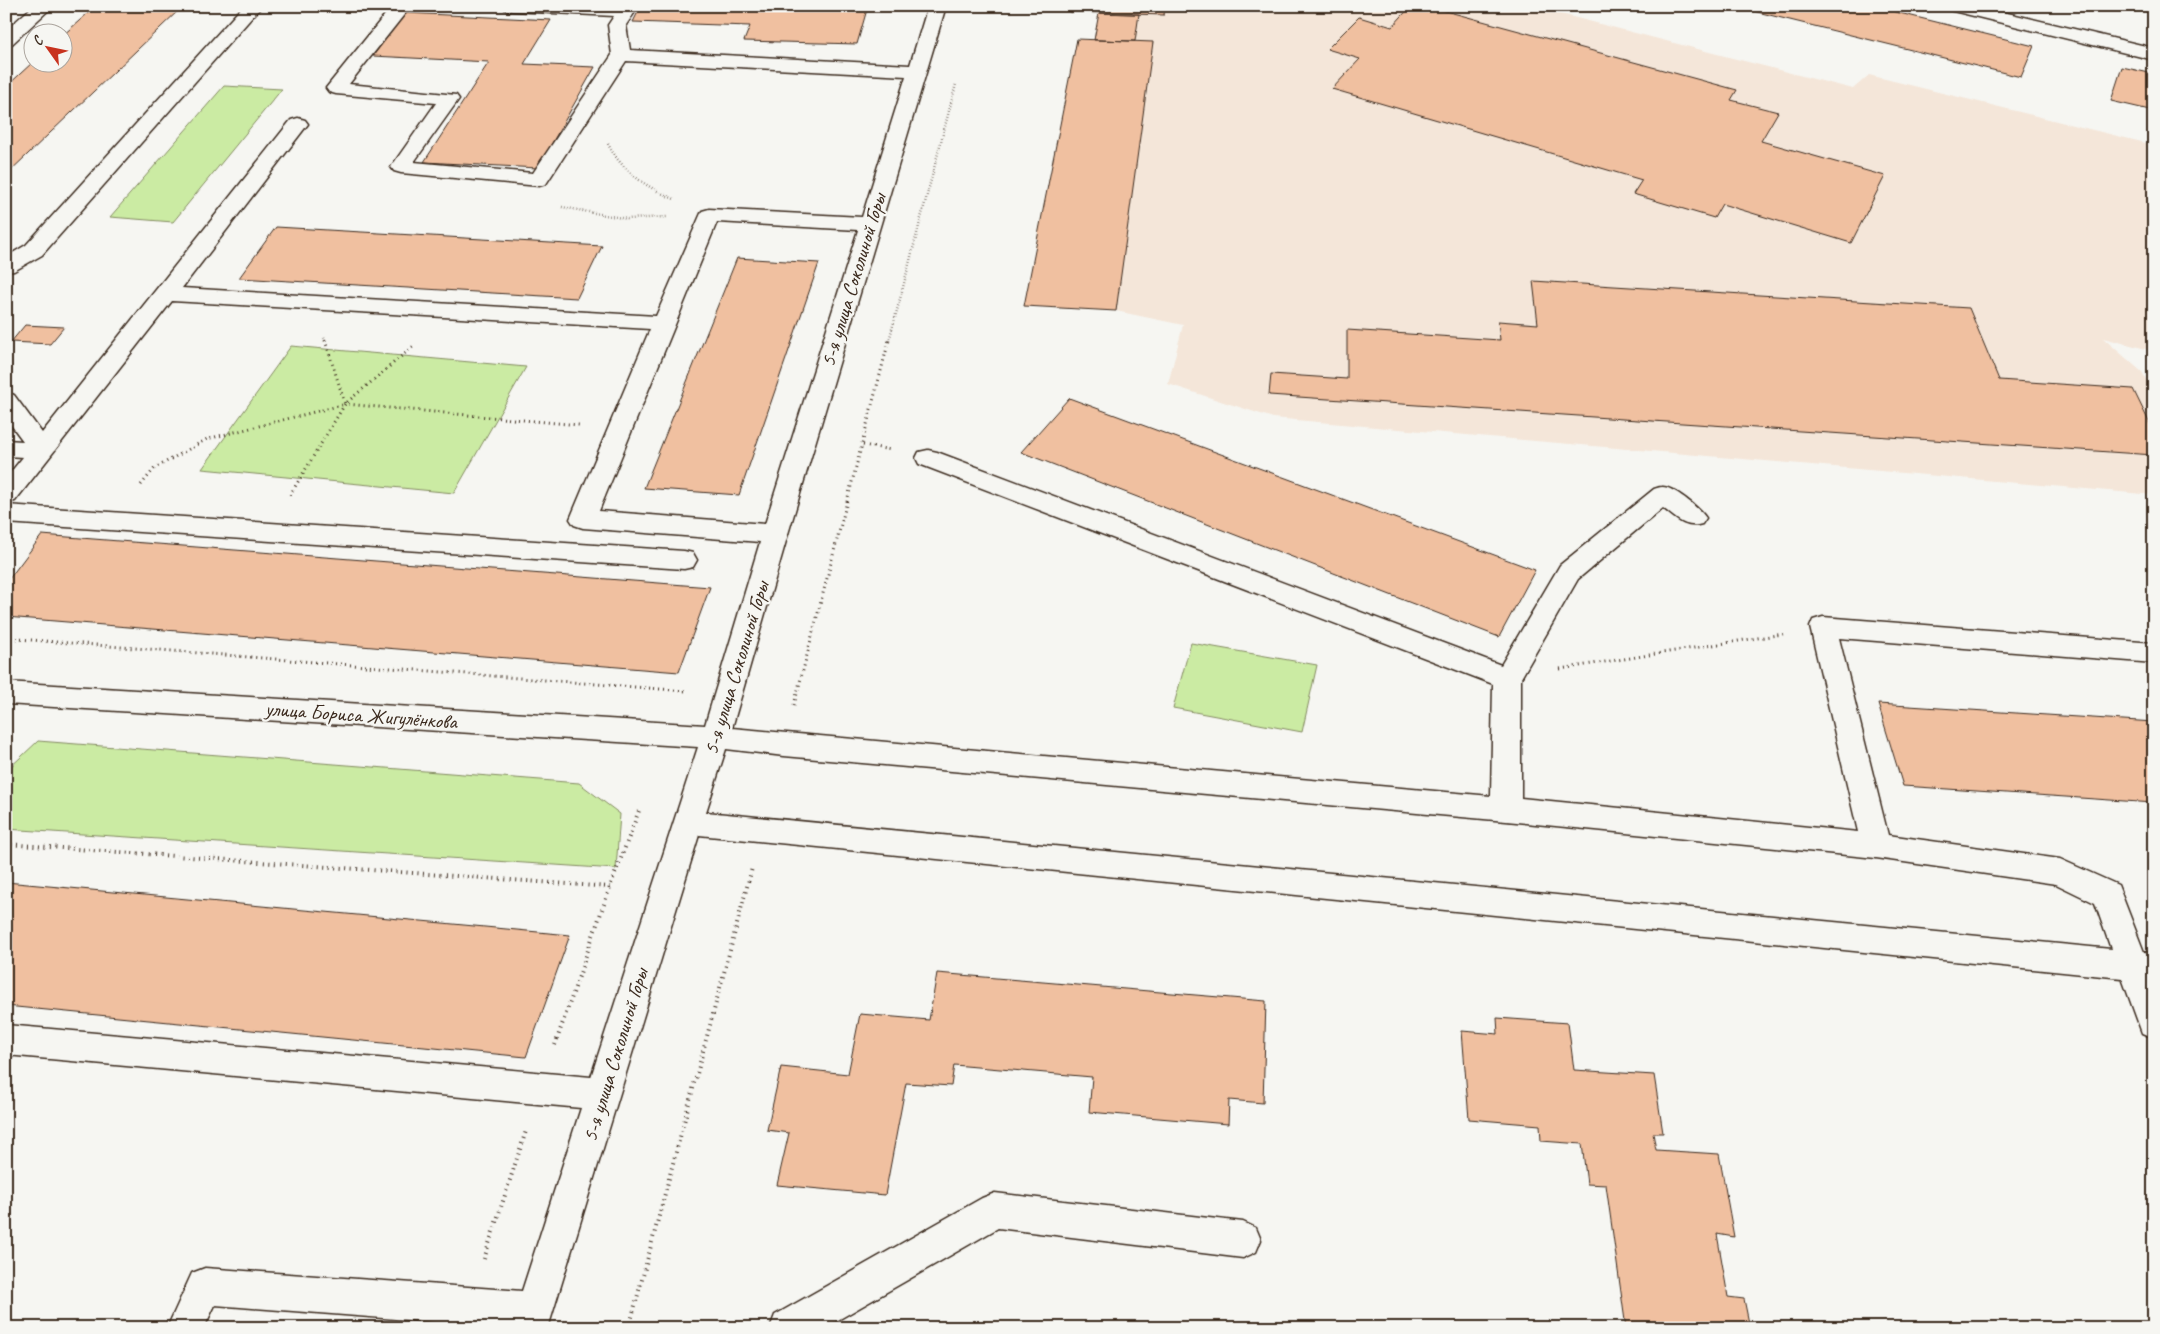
<svg xmlns="http://www.w3.org/2000/svg" width="2160" height="1334" font-family="Caveat,sans-serif">
  <rect width="100%" height="100%" fill="#f6f6f2"/>
  <filter id="ink" filterUnits="userSpaceOnUse"><feTurbulence type="fractalNoise" baseFrequency=".02" numOctaves="2"/><feDisplacementMap in="SourceGraphic" scale="10" xChannelSelector="R" yChannelSelector="G"/><feConvolveMatrix kernelMatrix="1 2 1 2 8 2 1 2 1" color-interpolation-filters="sRGB"/></filter>
  <g filter="url(#ink)">
    <path fill="#f4e6d9" d="M 1069,6 L 1530,6 L 1853,89 L 1869,75 L 2154,145 L 2154,351 L 2103,338 L 2142,372 L 2154,394 L 2154,495 L 1273,418 L 1168,384 L 1183,325 L 1116,311 L 1024,306 L 1077,39 L 1094,40 L 1099,13 L 1069,12 Z"/>
    <path fill="#cbeba3" stroke="#838a60" d="M 224,86 L 282,89 L 173,222 L 110,217 Z
      M 291,346 L 526,367 L 454,493 L 202,469 Z
      M 1191,643 L 1317,665 L 1302,732 L 1173,708 Z
      M 38,741 L 579,783 L 620,814 L 616,869 L 6,829 L 6,771 Z"/>
    <path fill="#f0c0a0" stroke="#3b2a1e" d="M 96,6 L 181,8 L 6,175 L 6,87 L 33,62 L 62,62 L 62,36 Z
      M 641,6 L 868,6 L 857,44 L 744,41 L 750,26 L 633,22 Z
      M 1069,6 L 1165,6 L 1164,15 L 1069,12 Z
      M 1411,6 L 1427,6 L 1737,90 L 1731,100 L 1778,112 L 1761,141 L 1885,176 L 1851,243 L 1722,204 L 1714,218 L 1633,194 L 1642,180 L 1332,89 L 1360,59 L 1327,49 L 1359,17 L 1392,27 Z
      M 1733,6 L 1871,6 L 2034,46 L 2021,77 Z
      M 405,13 L 551,20 L 524,64 L 595,67 L 538,168 L 424,162 L 489,62 L 373,56 Z
      M 1099,13 L 1139,14 L 1135,41 L 1094,40 Z
      M 1077,39 L 1153,42 L 1116,311 L 1024,306 Z
      M 2122,67 L 2154,74 L 2154,111 L 2111,101 Z
      M 276,227 L 602,246 L 577,298 L 239,278 Z
      M 737,258 L 819,263 L 739,495 L 644,488 Z
      M 1533,281 L 1969,308 L 1999,380 L 2133,389 L 2154,432 L 2154,455 L 1269,395 L 1271,374 L 1347,379 L 1347,330 L 1500,340 L 1498,321 L 1538,324 Z
      M 25,325 L 64,327 L 50,344 L 11,342 Z
      M 1069,398 L 1535,570 L 1499,637 L 1021,452 Z
      M 42,535 L 710,587 L 679,672 L 6,617 L 6,583 Z
      M 1878,704 L 2154,722 L 2154,803 L 1903,786 Z
      M 6,882 L 570,935 L 526,1057 L 6,1006 Z
      M 937,973 L 1266,1001 L 1263,1103 L 1229,1100 L 1228,1124 L 1089,1112 L 1092,1077 L 954,1065 L 951,1086 L 906,1083 L 885,1195 L 777,1185 L 789,1133 L 767,1130 L 781,1067 L 848,1074 L 860,1014 L 929,1020 Z
      M 1497,1018 L 1568,1023 L 1574,1070 L 1654,1075 L 1663,1133 L 1653,1133 L 1656,1150 L 1719,1154 L 1734,1237 L 1717,1234 L 1728,1297 L 1744,1299 L 1750,1328 L 1626,1328 L 1606,1185 L 1587,1184 L 1582,1144 L 1541,1141 L 1540,1125 L 1469,1119 L 1462,1031 L 1498,1034 Z"/>
    <g fill="none" stroke-linecap="round" stroke-linejoin="round">
      <defs>
        <path id="minor" d="M 33,6 L 53,6 L 12,44 L 6,45 L 6,30 Z
          M 243,6 L 262,6 L 42,255 L 14,271 L 6,272 L 6,257 L 26,245 Z
          M 392,6 L 411,6 L 349,84 L 456,95 L 459,99 L 414,162 L 533,173 L 612,55 L 608,25 L 614,16 L 512,11 L 506,10 L 503,6 L 639,6 L 626,25 L 630,50 L 910,65 L 928,6 L 946,6 L 788,534 L 732,728 L 1491,796 L 1493,684 L 919,464 L 916,458 L 919,452 L 928,450 L 937,452 L 1501,665 L 1560,565 L 1654,489 C 1657,488 1659,487 1662,487 C 1673,486 1700,509 1706,518 L 1702,524 C 1685,529 1676,518 1663,508 L 1578,579 L 1521,678 L 1521,798 L 1858,832 L 1810,627 L 1813,620 L 1823,617 L 2154,643 L 2154,663 L 1839,638 L 1888,835 L 2060,859 L 2118,885 L 2144,952 L 2154,954 L 2154,1038 L 2142,1033 L 2122,978 L 699,835 L 548,1328 L 511,1328 L 215,1305 L 204,1328 L 167,1328 L 192,1273 L 205,1268 L 522,1291 L 581,1108 L 6,1055 L 6,1025 L 591,1077 L 698,747 L 6,704 L 6,682 L 705,725 L 760,542 L 583,528 L 574,525 L 570,519 L 650,329 L 172,301 L 15,501 L 6,503 L 6,478 L 23,457 L 6,456 L 6,440 L 23,441 L 6,418 L 6,392 L 14,395 L 42,433 L 291,120 L 298,118 L 305,120 L 308,124 L 182,288 L 656,316 L 702,211 L 709,209 L 862,217 L 906,76 L 626,61 L 546,184 L 539,186 L 401,173 L 394,171 L 391,167 L 436,103 L 336,94 L 329,92 L 326,88 ZM 717,222 L 858,230 L 765,524 L 599,511 ZM 726,749 L 784,756 L 1506,821 L 1876,858 L 2056,884 L 2095,903 L 2111,949 L 706,812 Z
          M 1946,6 L 1978,6 L 2154,48 L 2154,60 L 1949,10 Z
          M 6,505 L 684,551 L 693,553 L 697,560 L 693,567 L 684,569 L 6,523 Z
          M 995,1193 L 1243,1222 L 1256,1228 L 1261,1240 L 1256,1252 L 1243,1258 L 998,1228 L 824,1328 L 770,1328 L 775,1315 L 982,1198 Z"/>
      </defs>
      <use href="#minor" stroke="#3b2a1e" stroke-width="3"/>
      <path stroke="#3b2a1e" stroke-width="2.5" stroke-dasharray="0.5 2.5" stroke-linecap="butt" d="M 608,144 C 623,173 647,187 676,200
        M 562,207 L 627,219 L 667,217
        M 324,338 L 325,341
        M 889,341 L 956,84"/>
      <path stroke="#3b2a1e" stroke-width="3" stroke-dasharray="1 4" stroke-linecap="butt" d="M 325,340 L 345,404 L 416,344
        M 863,445 L 891,450
        M 141,485 L 155,468 L 207,439 L 342,405
        M 290,495 L 345,404 L 579,425
        M 6,638 L 686,691
        M 1560,669 L 1783,634
        M 794,705 L 889,340"/>
      <path stroke="#3b2a1e" stroke-width="4" stroke-dasharray="1 4.5" stroke-linecap="butt" d="M 6,844 L 610,887
        M 555,1045 L 610,887 L 640,808
        M 484,1259 L 526,1131
        M 629,1328 L 752,868"/>
      <use href="#minor" fill="#f6f6f2" fill-rule="evenodd"/>
    </g>
  </g>
  <g text-anchor="middle" stroke-width="4.5" stroke-linejoin="round" paint-order="stroke">
    <g font-size="21" fill="#3b2a1e" stroke="#f6f6f2">
      <text transform="translate(853 280) rotate(-73)" y="7">5-я улица Соколиной Горы</text>
      <text transform="translate(736 668) rotate(-73)" y="7">5-я улица Соколиной Горы</text>
      <text transform="translate(361 715) rotate(4)" y="7">улица Бориса Жигулёнкова</text>
      <text transform="translate(615 1055) rotate(-73)" y="7">5-я улица Соколиной Горы</text>
    </g>
  </g>
  <rect width="2160" height="1334" fill="none" stroke="#f6f6f2" stroke-width="25"/>
  <rect x="12" y="12" width="2135" height="1309" fill="none" stroke="#3b2a1e" stroke-width="2" filter="url(#ink)"/>
  <g transform="translate(48 48) rotate(303)"><circle r="24" fill="#f6f6f2" stroke="#aba49d"/>
  <path d="M0-4L9 19L0 12L-9 19Z" fill="#c8321e"/>
  <text y="-8" font-size="14" font-weight="bold" text-anchor="middle" fill="#3b2a1e">С</text>
  </g>
</svg>
